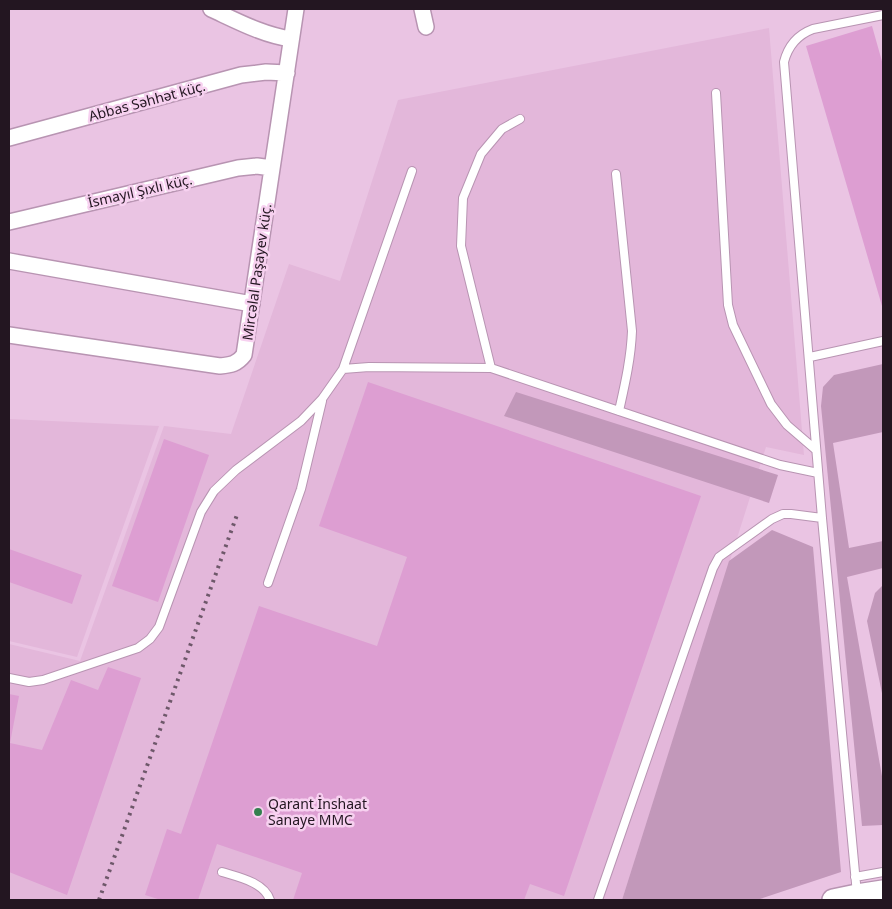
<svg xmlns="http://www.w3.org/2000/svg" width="892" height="909" font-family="'Noto Sans',sans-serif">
  <rect width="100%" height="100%" fill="#eac4e3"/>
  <path fill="#e3b7da" d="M 769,28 L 804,455 L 766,447 L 622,900 L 9,900 L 9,644 L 80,661 L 164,426 L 231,434 L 289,264 L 340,281 L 398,100 Z
    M 9,419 L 159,426 L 77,657 L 9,641 Z"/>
  <path fill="#c298ba" d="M 883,364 L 883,432 L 833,443 L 849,548 L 883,541 L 883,568 L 847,577 L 883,782 L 883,825 L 862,826 L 821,406 L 823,387 L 834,375 Z
    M 516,392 L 778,475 L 769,503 L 504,416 Z
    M 772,530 L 813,547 L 841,872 L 757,900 L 622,900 L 729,561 Z
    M 883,585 L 883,698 L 867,621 L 875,593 Z"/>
  <path fill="#dd9ed2" d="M 872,26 L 883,65 L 883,306 L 882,306 L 806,46 Z
    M 368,382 L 701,496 L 564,896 L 530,884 L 524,900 L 293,900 L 302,873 L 217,844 L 198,900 L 161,900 L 145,895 L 167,829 L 181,834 L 259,606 L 377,646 L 407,557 L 319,526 Z
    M 164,439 L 209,455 L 158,602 L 112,586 Z
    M 9,549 L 82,575 L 72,604 L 9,582 Z
    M 108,667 L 141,678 L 67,895 L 9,872 L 9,694 L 19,696 L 10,743 L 42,750 L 71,680 L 98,690 Z"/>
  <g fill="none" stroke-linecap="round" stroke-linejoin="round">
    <defs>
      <path id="lane" d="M 716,93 L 728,305 L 733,325 L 771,404 L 787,425 L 816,450
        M 616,174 L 632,331 C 631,358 625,384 619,411
        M 810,357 L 883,341
        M 491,368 L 461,246 L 463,198 L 481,154 L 502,129 L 520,119
        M 343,369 L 412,171
        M 268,583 L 301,489 L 322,401
        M 9,678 L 29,682 L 43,680 L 138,648 L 150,639 L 159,627 L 201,512 L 214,491 L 236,470 L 301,421 L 322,399 L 343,369 L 369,367 L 491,368 L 780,465 L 818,473
        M 222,872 C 238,877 264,882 270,900
        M 855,877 L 883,872
        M 857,894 L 822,518 L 784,62 C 788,46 797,35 813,29 L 883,15
        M 598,900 L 713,568 L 719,557 L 772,519 L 783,514 L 791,514 L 822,518"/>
      <path id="street" d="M 211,9 C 237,21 263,35 291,39
        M 422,9 L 426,27
        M 9,138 L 241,75 L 266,72 L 287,73
        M 9,222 L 238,168 L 257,166 L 272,168
        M 9,261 L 252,304
        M 9,335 L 220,366 C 231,365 237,364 244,355 L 296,9"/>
      <path id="secondary" d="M 833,900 L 857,895 L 883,891"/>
    </defs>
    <use href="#lane" stroke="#b894b2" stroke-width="10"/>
    <use href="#street" stroke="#b894b2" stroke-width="18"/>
    <use href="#secondary" stroke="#b894b2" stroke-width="24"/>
    <use href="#lane" stroke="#fff" stroke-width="8"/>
    <use href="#street" stroke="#fff" stroke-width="15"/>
    <use href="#secondary" stroke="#fff" stroke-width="21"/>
    <path stroke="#6e586a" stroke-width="4" stroke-dasharray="2.5 5" stroke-linecap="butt" d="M 99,900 L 238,512"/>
  </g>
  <circle fill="#34804f" stroke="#f7d1f0" stroke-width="2" cx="258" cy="812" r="5"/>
  <g text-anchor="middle" stroke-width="5" stroke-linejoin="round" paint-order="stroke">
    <g font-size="14" fill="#231621" stroke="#f7d1f0">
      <text transform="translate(147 101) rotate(-15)" y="5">Abbas Səhhət küç.</text>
      <text transform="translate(140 191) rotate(-13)" y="5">İsmayıl Şıxlı küç.</text>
      <text transform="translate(257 272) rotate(-82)" y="5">Mircəlal Paşayev küç.</text>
    </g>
    <g font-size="14" fill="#231621" stroke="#f7d1f0" text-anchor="start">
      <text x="268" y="809">Qarant İnshaat<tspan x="268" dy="16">Sanaye MMC</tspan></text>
    </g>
  </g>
  <rect width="892" height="909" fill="none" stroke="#231621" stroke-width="20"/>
</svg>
